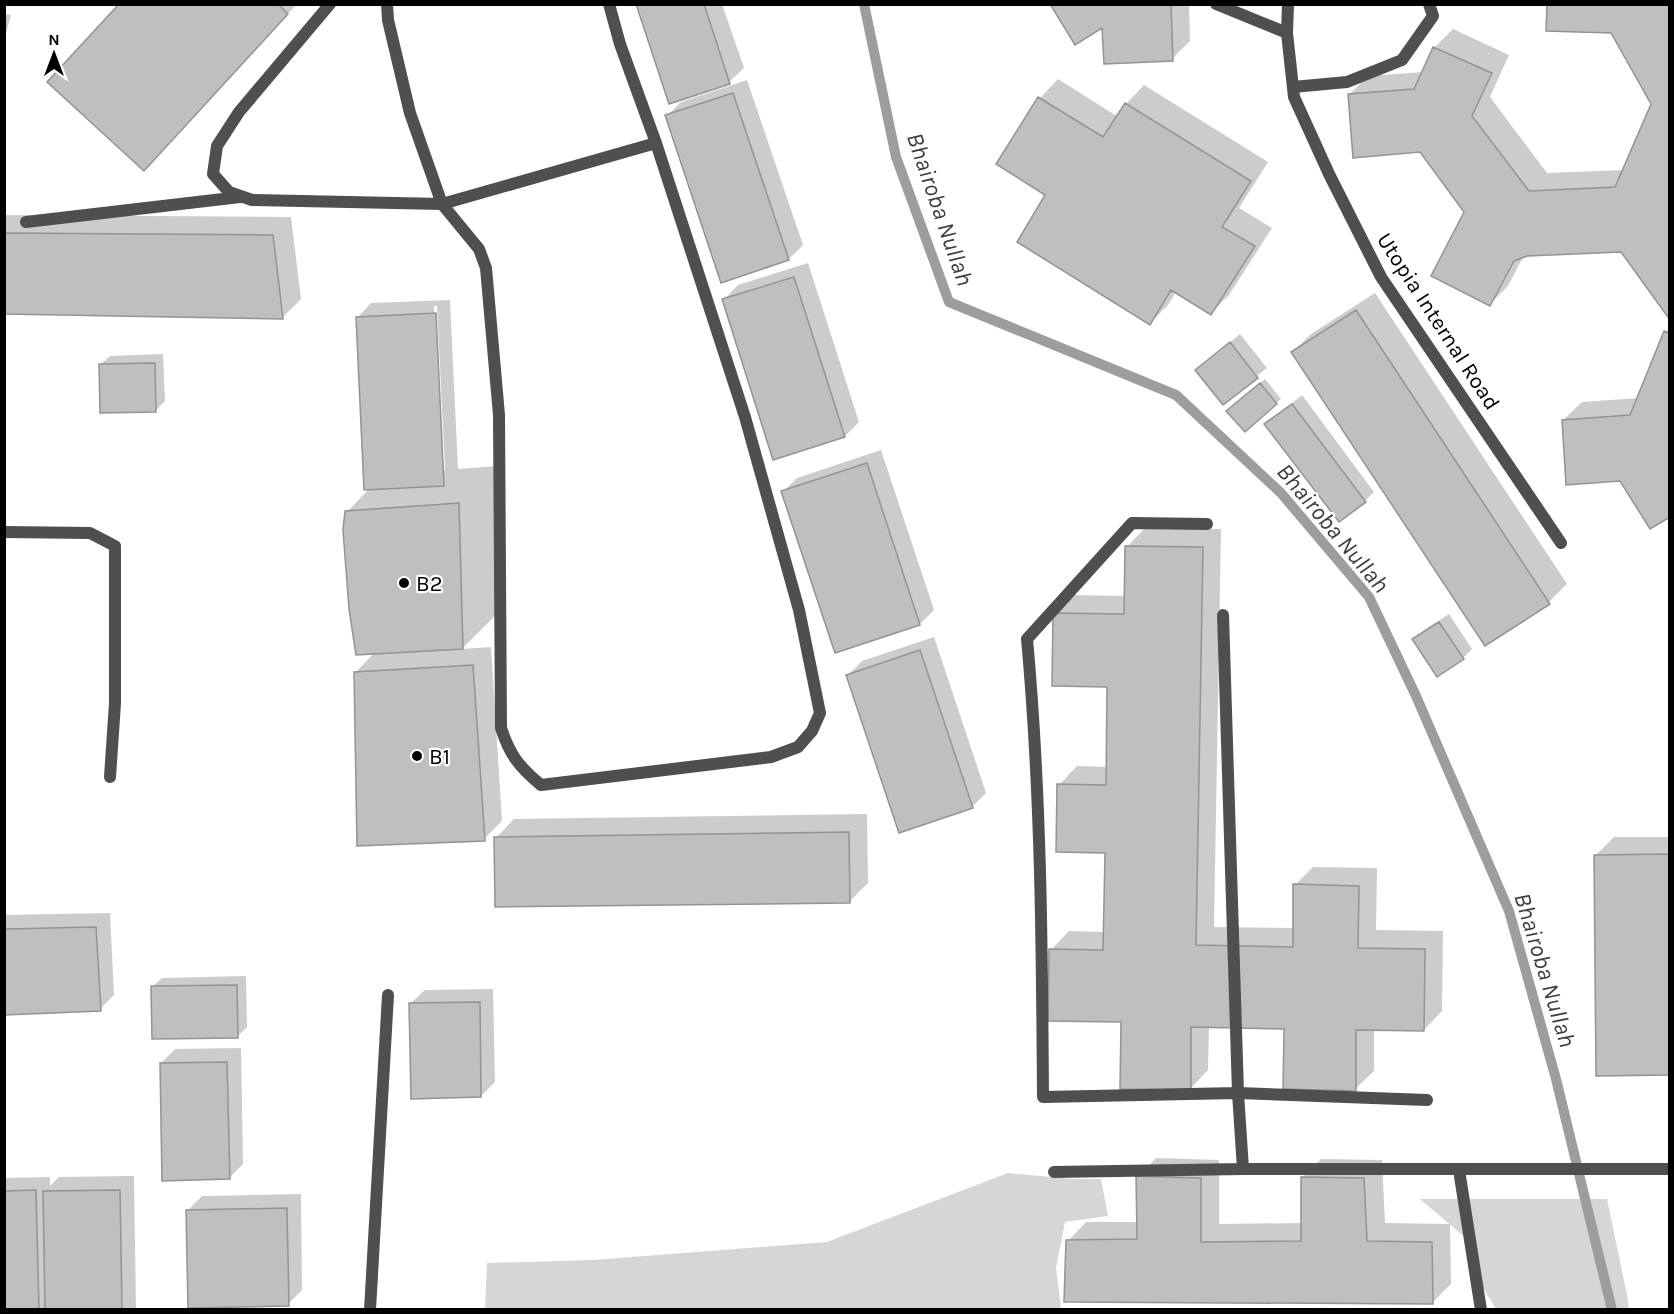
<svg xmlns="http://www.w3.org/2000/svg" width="1674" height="1314" font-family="Karla,sans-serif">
  <rect width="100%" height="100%" fill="#fff"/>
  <path fill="#d6d6d6" d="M 1008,1173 L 1072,1179 L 1101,1179 L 1108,1216 L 1065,1222 L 1056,1268 L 1061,1309 L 485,1310 L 487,1263 L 593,1260 L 827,1242 Z
    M 1420,1199 L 1607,1199 L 1627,1295 L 1629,1309 L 1496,1309 L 1473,1271 L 1467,1239 Z"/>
  <path fill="#0003" fill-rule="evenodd" d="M 121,4 L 297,4 L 162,150 Z
    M 637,4 L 722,4 L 744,68 L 729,82 Z
    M 1052,4 L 1189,4 L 1190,41 L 1172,59 L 1103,26 Z
    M 1670,4 L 1670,318 L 1622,250 L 1524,255 L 1508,286 L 1490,304 L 1466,212 L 1420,151 L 1349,95 L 1368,76 L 1423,72 L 1434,48 L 1453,29 L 1509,55 L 1490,97 L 1547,173 L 1624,170 L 1653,104 L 1612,32 Z
    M 4,14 L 11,15 L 4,41 Z
    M 1058,79 L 1118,117 L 1126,104 L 1144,85 L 1268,162 L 1239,208 L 1272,228 L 1229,295 L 1211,313 L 1176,292 L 1168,305 L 1150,323 L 1047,195 L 998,164 L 1040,98 Z
    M 747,80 L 803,245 L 789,259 L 667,116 L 681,102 Z
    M 4,215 L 291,217 L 301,299 L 282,318 L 4,313 Z
    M 808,263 L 859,422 L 845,436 L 724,299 L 738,285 Z
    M 1375,293 L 1567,584 L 1549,602 L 1292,353 L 1311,334 Z
    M 450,300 L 458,469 L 496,466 L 501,610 L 462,649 L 491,647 L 502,821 L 484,839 L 355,673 L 375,652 L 347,512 L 370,488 L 357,318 L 371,303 ZM 434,306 L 437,306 L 445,470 L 442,470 Z
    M 1670,328 L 1670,515 L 1621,480 L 1563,420 L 1582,402 L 1639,398 L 1665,332 Z
    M 1240,334 L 1267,368 L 1223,403 L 1197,370 Z
    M 163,354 L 165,401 L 156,410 L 100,365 L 110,356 Z
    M 1265,379 L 1281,399 L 1245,430 L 1233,406 Z
    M 1302,395 L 1374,492 L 1365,501 L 1266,424 Z
    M 881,450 L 934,610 L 920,624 L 783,492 L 797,478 Z
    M 1145,528 L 1221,529 L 1214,927 L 1294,928 L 1295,885 L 1313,867 L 1377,868 L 1376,930 L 1443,931 L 1442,1011 L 1424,1030 L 1374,1029 L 1374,1071 L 1355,1089 L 1286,1028 L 1209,1026 L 1208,1070 L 1190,1089 L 1051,950 L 1069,931 L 1105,932 L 1106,851 L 1059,785 L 1077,766 L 1108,767 L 1109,685 L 1054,614 L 1073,595 L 1126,596 L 1127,547 Z
    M 1449,614 L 1472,649 L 1463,658 L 1414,640 L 1424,630 Z
    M 934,637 L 986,793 L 972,807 L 848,675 L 862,661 Z
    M 867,814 L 868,883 L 850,901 L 496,838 L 514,819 Z
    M 1614,837 L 1670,837 L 1670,1074 L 1596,855 Z
    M 110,913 L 114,995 L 100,1009 L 4,1013 L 4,915 Z
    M 246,976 L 247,1027 L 237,1037 L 152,987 L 162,978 Z
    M 493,989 L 495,1082 L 481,1096 L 410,1004 L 425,990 Z
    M 241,1048 L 243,1164 L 229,1178 L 161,1063 L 175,1049 Z
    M 1156,1158 L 1219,1160 L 1219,1224 L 1303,1223 L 1302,1178 L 1321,1159 L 1382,1160 L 1385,1223 L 1450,1224 L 1451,1284 L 1433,1302 L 1068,1241 L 1086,1222 L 1138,1222 L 1138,1177 Z
    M 134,1176 L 136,1310 L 4,1310 L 4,1178 L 50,1177 L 50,1186 L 59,1177 Z
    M 301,1194 L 302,1290 L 288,1304 L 188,1210 L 202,1196 Z"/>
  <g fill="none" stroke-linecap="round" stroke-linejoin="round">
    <path stroke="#9d9d9d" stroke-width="10" d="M 864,4 L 896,157 L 949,302 L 1176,395 L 1281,493 L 1369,597 L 1416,696 L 1509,911 L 1556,1079 L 1612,1310"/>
  </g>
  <path fill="#bfbfbf" stroke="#939393" stroke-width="1.5" d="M 119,4 L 278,4 L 288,14 L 144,171 L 47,82 Z
    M 636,4 L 704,4 L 730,84 L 669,104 Z
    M 1050,4 L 1171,4 L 1173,61 L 1104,64 L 1102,28 L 1075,45 Z
    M 1547,4 L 1670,4 L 1670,320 L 1621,252 L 1527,256 L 1514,261 L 1490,306 L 1431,276 L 1464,212 L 1420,152 L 1353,158 L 1348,94 L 1414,89 L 1433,47 L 1492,73 L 1472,116 L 1529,191 L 1615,187 L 1651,104 L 1611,33 L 1546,31 Z
    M 733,93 L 789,260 L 721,283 L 665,115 Z
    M 1038,97 L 1103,137 L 1125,103 L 1251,181 L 1222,227 L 1255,246 L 1211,315 L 1171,290 L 1150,325 L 1017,242 L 1045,195 L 996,164 Z
    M 4,233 L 273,235 L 283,319 L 4,314 Z
    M 794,277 L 845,437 L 773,460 L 722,299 Z
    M 1356,310 L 1550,604 L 1485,646 L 1291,352 Z
    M 436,313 L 444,486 L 364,490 L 356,317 Z
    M 1664,331 L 1670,334 L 1670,517 L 1650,529 L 1620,481 L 1566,485 L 1562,420 L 1630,415 Z
    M 1230,342 L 1258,378 L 1223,405 L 1195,370 Z
    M 155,363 L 156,412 L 100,413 L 99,364 Z
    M 1260,383 L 1277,404 L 1245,432 L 1226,411 Z
    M 1292,404 L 1366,502 L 1339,522 L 1264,424 Z
    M 867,463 L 920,625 L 835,653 L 781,491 Z
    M 459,503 L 463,649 L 356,655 L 349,609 L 343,530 L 345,511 Z
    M 1125,546 L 1203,547 L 1196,945 L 1293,947 L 1293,884 L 1359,886 L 1358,948 L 1425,949 L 1424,1031 L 1356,1030 L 1356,1091 L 1283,1089 L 1284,1029 L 1191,1027 L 1191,1090 L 1120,1089 L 1121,1022 L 1048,1021 L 1049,949 L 1103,950 L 1105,853 L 1056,852 L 1057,784 L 1106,785 L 1107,687 L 1052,686 L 1053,613 L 1124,614 Z
    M 1439,622 L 1464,659 L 1437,677 L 1412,639 Z
    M 920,650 L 973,808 L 899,833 L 846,675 Z
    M 473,665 L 485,841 L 357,846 L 354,672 Z
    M 849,832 L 850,903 L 495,907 L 494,837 Z
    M 1670,854 L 1670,1075 L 1596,1076 L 1594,855 Z
    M 96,927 L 101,1011 L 4,1015 L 4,929 Z
    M 237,985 L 238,1038 L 152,1039 L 151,986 Z
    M 480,1002 L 481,1097 L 411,1099 L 409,1003 Z
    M 227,1062 L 230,1179 L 162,1181 L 160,1063 Z
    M 1136,1176 L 1201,1178 L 1201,1242 L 1301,1241 L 1301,1177 L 1364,1178 L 1367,1241 L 1432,1242 L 1433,1304 L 1064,1302 L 1066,1240 L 1137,1239 Z
    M 36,1190 L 39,1310 L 4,1310 L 4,1191 Z
    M 120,1190 L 122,1310 L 45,1310 L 43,1191 Z
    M 287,1208 L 289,1306 L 188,1308 L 186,1210 Z"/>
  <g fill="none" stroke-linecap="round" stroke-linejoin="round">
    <path stroke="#4f4f4f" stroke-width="12" d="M 330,4 L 239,112 L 217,146 L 213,174 L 229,192 L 252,200 L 442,204 L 656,143
      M 387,4 L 388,20 L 410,113 L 442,204 L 479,249 L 486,268 L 499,415 L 501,728 C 510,755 519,767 541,785 L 771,757 L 798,747 L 812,731 L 820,713 L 799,610 L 745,417 L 656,143 L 620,44 L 609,4
      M 1216,4 L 1287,33
      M 1288,4 L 1287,33 L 1294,97 L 1329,174 L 1381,277 L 1561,543
      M 1293,87 L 1347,82 L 1402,60 L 1433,16 L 1429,4
      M 26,222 L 240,197
      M 1207,524 L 1132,523 L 1027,639 C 1041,792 1042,944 1043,1097 L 1238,1093 L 1243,1169
      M 4,532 L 90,533 L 115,546 L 115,703 L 110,777
      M 1223,615 L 1238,1093 L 1427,1100
      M 1459,1170 L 1481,1310
      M 1054,1172 L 1243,1169 L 1670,1169
      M 370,1310 L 388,995"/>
  </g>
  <g fill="#000" stroke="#fff" stroke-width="2">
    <circle cx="404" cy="583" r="6"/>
    <circle cx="417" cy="756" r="6"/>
  </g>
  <g text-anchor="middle" stroke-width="4.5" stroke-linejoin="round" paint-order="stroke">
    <g font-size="22" fill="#000" stroke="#fff">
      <text transform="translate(1439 321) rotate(57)" y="8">Utopia Internal Road</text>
    </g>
    <g font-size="22" fill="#000" stroke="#fff" text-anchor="start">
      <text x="416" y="591">B2</text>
      <text x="429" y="764">B1</text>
    </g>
    <g font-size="24" font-style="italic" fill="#3e3e3e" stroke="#fff">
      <text transform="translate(940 209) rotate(71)" y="8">Bhairoba Nullah</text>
      <text transform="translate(1333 528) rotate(50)" y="8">Bhairoba Nullah</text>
      <text transform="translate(1545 970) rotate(73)" y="8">Bhairoba Nullah</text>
    </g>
  </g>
  <rect width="1674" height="1314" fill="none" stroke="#000000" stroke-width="12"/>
  <g transform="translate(54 54)" stroke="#ffffff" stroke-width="4.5" paint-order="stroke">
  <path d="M0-4.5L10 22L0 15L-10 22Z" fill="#000000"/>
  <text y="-9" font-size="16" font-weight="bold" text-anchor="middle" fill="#000000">N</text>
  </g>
</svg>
